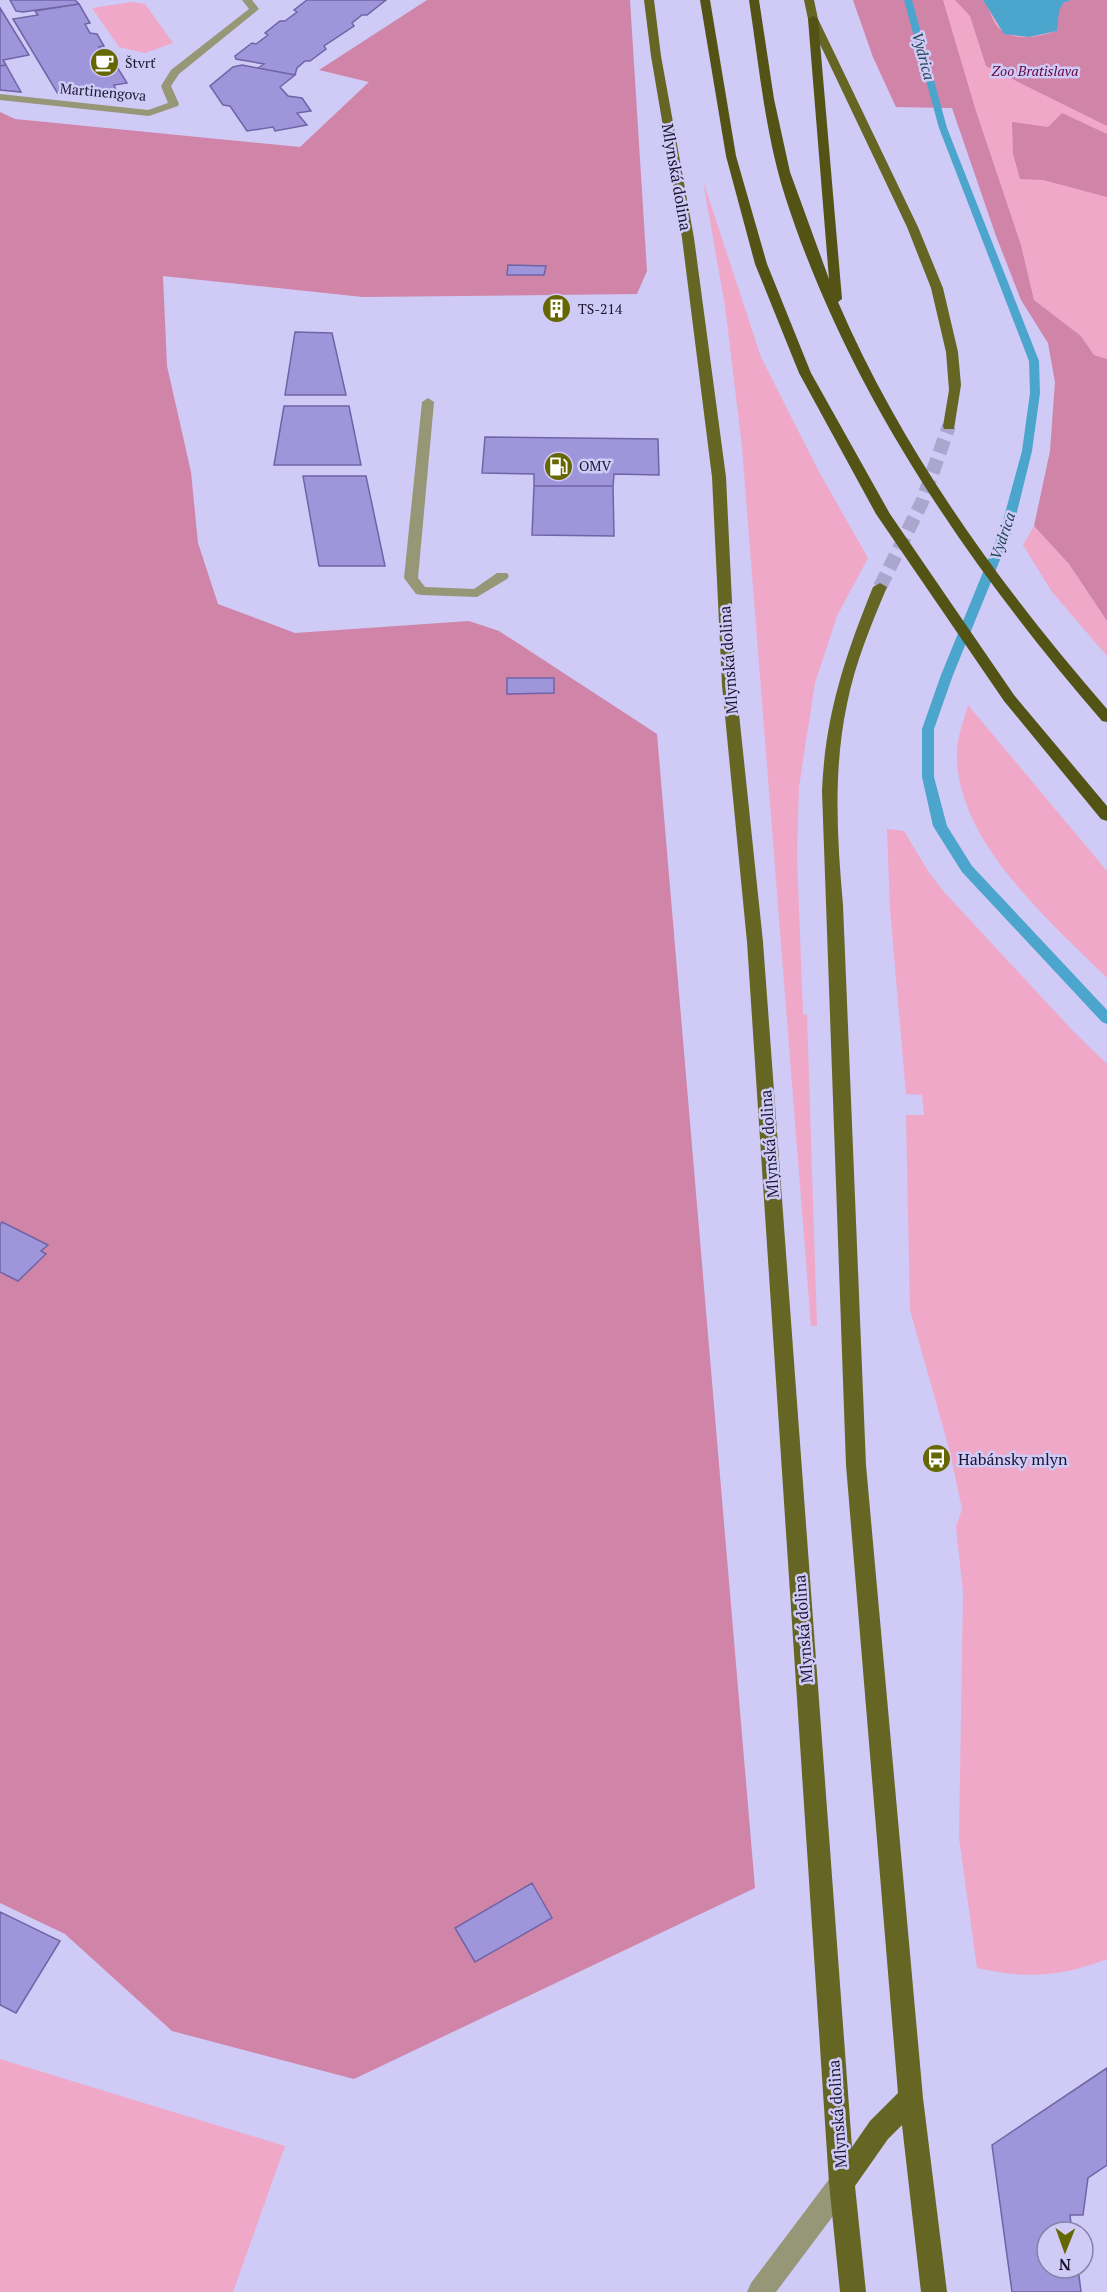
<svg xmlns="http://www.w3.org/2000/svg" width="1107" height="2292" font-family="'PT Serif',serif">
  <rect width="100%" height="100%" fill="#cfcaf6"/>
  <path fill="#f0a8c9" d="M 853,0 L 1107,0 L 1107,359 L 1094,355 L 1081,336 L 1034,300 L 1021,245 L 975,108 L 896,107 L 873,57 Z
    M 132,2 L 145,4 L 173,43 L 145,53 L 119,47 L 92,8 Z
    M 703,181 L 761,357 L 818,470 L 868,558 L 837,616 L 815,683 L 799,787 L 797,857 L 803,1014 L 807,1015 L 817,1326 L 811,1326 L 742,447 L 725,306 Z
    M 1034,526 L 1069,564 L 1107,621 L 1107,656 L 1052,592 L 1023,545 Z
    M 968,705 L 1107,871 L 1107,978 C 1048,919 946,833 958,741 C 960,729 965,717 968,705 Z
    M 887,829 L 904,831 L 930,874 L 945,893 L 1073,1031 L 1107,1064 L 1107,1959 C 1061,1977 1025,1979 977,1968 L 959,1838 L 963,1592 L 956,1527 L 962,1509 L 950,1452 L 910,1310 L 906,1115 L 924,1115 L 922,1095 L 906,1094 L 890,909 Z
    M 0,2059 L 285,2146 L 233,2292 L 0,2292 Z"/>
  <path fill="#cf84a8" d="M 427,0 L 630,0 L 647,271 L 637,294 L 363,297 L 163,276 L 167,366 L 191,472 L 198,543 L 218,604 L 295,633 L 469,621 L 499,631 L 657,734 L 755,1888 L 354,2079 L 172,2031 L 65,1934 L 0,1903 L 0,112 L 15,119 L 300,147 L 369,82 L 319,70 Z
    M 853,0 L 943,0 L 975,108 L 1021,245 L 1034,300 L 1081,336 L 1094,355 L 1107,359 L 1107,621 L 1069,564 L 1034,526 L 1050,451 L 1055,382 L 1048,343 L 1021,300 L 996,236 L 952,108 L 896,107 L 873,57 Z
    M 955,0 L 983,0 C 990,8 992,23 1000,29 C 1015,43 1040,36 1057,31 L 1058,11 L 1063,3 L 1071,0 L 1107,0 L 1107,126 L 986,66 L 970,16 Z
    M 1062,113 L 1107,134 L 1107,197 L 1043,180 L 1020,179 L 1013,154 L 1012,122 L 1048,127 Z"/>
  <path fill="#4ba5cc" d="M 983,0 L 1071,0 L 1063,3 L 1059,11 L 1057,31 L 1029,37 L 1004,34 Z"/>
  <g fill="none" stroke-linecap="round" stroke-linejoin="round">
    <path fill="#4ba5cc" fill-rule="evenodd" d="M 904,0 L 912,0 L 947,128 L 1039,361 L 1040,393 L 1032,451 L 1013,528 L 953,675 L 934,729 L 934,777 L 947,826 L 972,866 L 1107,1010 L 1107,1024 L 1102,1022 L 962,872 L 933,826 L 922,777 L 922,729 L 941,675 L 1001,528 L 1022,451 L 1030,393 L 1029,361 L 939,128 Z"/>
  </g>
  <path fill="#9f95db" stroke="#6f64a6" stroke-width="1.5" d="M 10,0 L 75,0 L 79,4 L 23,12 L 16,11 Z
    M 307,0 L 386,0 L 367,15 L 362,15 L 352,23 L 354,26 L 324,46 L 326,49 L 310,61 L 305,61 L 297,68 L 295,75 L 258,68 L 264,64 L 236,59 L 235,56 L 252,43 L 256,44 L 268,35 L 265,33 L 280,21 L 285,21 L 297,12 L 294,10 Z
    M 79,4 L 90,23 L 85,24 L 90,33 L 97,34 L 104,46 L 99,47 L 108,61 L 114,62 L 127,83 L 114,85 L 116,90 L 84,95 L 80,92 L 58,94 L 13,19 L 38,15 L 35,11 Z
    M 0,8 L 29,55 L 3,60 L 6,65 L 0,66 Z
    M 6,65 L 21,92 L 0,90 L 0,66 Z
    M 242,65 L 295,75 L 280,87 L 288,96 L 302,98 L 311,111 L 297,113 L 307,125 L 275,131 L 273,127 L 247,131 L 230,106 L 223,105 L 210,86 L 233,67 Z
    M 508,265 L 546,266 L 544,275 L 507,275 Z
    M 549,306 L 565,306 L 564,312 L 549,312 Z
    M 295,332 L 332,333 L 346,395 L 285,395 Z
    M 284,406 L 349,406 L 361,465 L 274,465 Z
    M 485,437 L 658,439 L 659,475 L 614,474 L 613,486 L 534,486 L 534,474 L 482,473 Z
    M 303,476 L 366,476 L 385,566 L 319,566 Z
    M 534,486 L 613,486 L 614,536 L 532,535 Z
    M 507,678 L 554,678 L 554,693 L 507,694 Z
    M 2,1222 L 48,1245 L 41,1251 L 46,1254 L 18,1281 L 0,1272 L 0,1225 Z
    M 532,1883 L 552,1918 L 475,1962 L 455,1928 Z
    M 0,1912 L 60,1941 L 16,2013 L 0,2005 Z
    M 1107,2068 L 1107,2165 L 1088,2178 L 1083,2215 L 1070,2215 L 1072,2232 L 1047,2232 L 1047,2268 L 1078,2268 L 1081,2292 L 1012,2292 L 992,2145 Z"/>
  <g fill="none" stroke-linecap="round" stroke-linejoin="round">
    <path stroke="#aba6ce" stroke-width="14" stroke-dasharray="14 7" stroke-linecap="butt" d="M 880,587 L 922,502 L 949,426"/>
    <path fill="#959776" fill-rule="evenodd" d="M 242,0 L 252,0 L 259,9 L 179,74 L 171,86 L 179,104 L 178,106 L 149,116 L 0,100 L 0,94 L 148,110 L 168,103 L 161,86 L 171,70 L 249,9 Z
      M 428,398 L 434,402 L 418,578 L 425,587 L 474,589 L 497,573 L 507,573 L 509,576 L 507,579 L 477,597 L 421,595 L 416,594 L 404,578 L 422,402 Z
      M 842,2170 L 851,2174 L 855,2183 L 851,2192 L 776,2292 L 747,2292 L 751,2283 L 833,2174 Z"/>
    <path fill="#656624" fill-rule="evenodd" d="M 644,0 L 654,0 L 661,56 L 694,238 L 726,477 L 736,685 L 763,942 L 852,2147 L 870,2121 L 898,2093 L 846,1465 L 822,791 C 825,716 845,656 873,587 L 880,583 L 887,587 C 871,625 855,663 847,704 C 833,770 837,838 843,905 L 866,1465 L 923,2098 L 947,2292 L 921,2292 L 902,2125 L 888,2139 L 855,2186 L 866,2292 L 840,2292 L 829,2183 L 747,942 L 722,685 L 712,477 L 682,238 L 651,56 Z
      M 804,0 L 814,0 L 818,19 L 918,227 L 943,288 L 958,352 L 961,385 L 954,429 L 944,429 L 943,426 L 949,390 L 946,352 L 931,288 L 907,227 L 808,19 Z"/>
    <path fill="#535315" fill-rule="evenodd" d="M 700,0 L 710,0 L 736,156 L 767,264 L 811,373 L 890,514 L 1014,695 L 1107,806 L 1107,821 L 1101,819 L 1004,701 L 876,514 L 799,373 L 755,264 L 726,156 Z
      M 749,0 L 759,0 L 774,99 L 790,172 L 829,279 L 808,19 L 813,16 L 818,19 L 842,299 L 838,302 C 902,451 1001,587 1107,709 L 1107,722 L 1102,721 C 969,567 848,392 785,196 C 765,133 759,65 749,0 Z"/>
  </g>
  <defs>
    <symbol id="cafe-disc" viewBox="-11 -11 22 22"><circle r="9.5" fill="#676702" stroke="#cfcaf6"/><path d="M-5.5-4.5H6V0H3Q3 3.5 0 3.5H-2.5Q-5.5 3.5-5.5 0ZM3-3.2v2h1.7v-2ZM-6 4.5H4V6H-6Z" fill="#fff"/></symbol>
    <symbol id="building-disc" viewBox="-11 -11 22 22"><circle r="9.5" fill="#676702" stroke="#cfcaf6"/><path d="M-4-6H4V6H1V3H-1V6H-4ZM-2.5-4.3h1.7v1.8h-1.7ZM.8-4.3h1.7v1.8H.8ZM-2.5-1h1.7V.8h-1.7ZM.8-1h1.7V.8H.8Z" fill="#fff"/></symbol>
    <symbol id="fuel-disc" viewBox="-11 -11 22 22"><circle r="9.5" fill="#676702" stroke="#cfcaf6"/><path d="M-5.5-6h7V0h2V4h1.3V-2.5L3-4.5l.8-.8L6-3V5H2.5V1h-1V6h-7ZM-4.2-4.7v3.2H.2V-4.7Z" fill="#fff"/></symbol>
    <symbol id="bus-disc" viewBox="-11 -11 22 22"><circle r="9.5" fill="#676702" stroke="#cfcaf6"/><path d="M-5-6H5V4H4V6H2V4H-2V6H-4V4H-5ZM-3.5-4V0h7V-4ZM-3.5 1.2v1.5H-2V1.2ZM2 1.2v1.5H3.5V1.2Z" fill="#fff"/></symbol>
  </defs>
  <g fill-rule="evenodd">
    <use href="#cafe-disc" x="88" y="46" width="33" height="33"/>
    <use href="#building-disc" x="540" y="292" width="33" height="33"/>
    <use href="#fuel-disc" x="542" y="450" width="33" height="33"/>
    <use href="#bus-disc" x="920" y="1442" width="33" height="33"/>
  </g>
  <g text-anchor="middle" stroke-width="5" stroke-linejoin="round" paint-order="stroke">
    <g font-size="14" fill="#19152f" stroke="#cfcaf6" text-anchor="start">
      <text x="125" y="68">Štvrť</text>
      <text x="578" y="314">TS-214</text>
      <text x="579" y="471">OMV</text>
    </g>
    <g font-size="14" font-style="italic" fill="#630640" stroke="#cfcaf6">
      <text x="1035" y="76">Zoo Bratislava</text>
    </g>
    <g font-size="14" fill="#19152f" stroke="#cfcaf6">
      <text transform="translate(103 92) rotate(5)" y="5">Martinengova</text>
    </g>
    <g font-size="15" font-style="italic" fill="#204758" stroke="#cfcaf6">
      <text transform="translate(923 56) rotate(75)" y="5">Vydrica</text>
      <text transform="translate(1003 536) rotate(-71)" y="5">Vydrica</text>
    </g>
    <g font-size="16" fill="#19152f" stroke="#cfcaf6">
      <text transform="translate(677 177) rotate(80)" y="6">Mlynská dolina</text>
      <text transform="translate(728 660) rotate(-94)" y="6">Mlynská dolina</text>
      <text transform="translate(769 1144) rotate(-94)" y="6">Mlynská dolina</text>
      <text transform="translate(803 1629) rotate(-94)" y="6">Mlynská dolina</text>
      <text transform="translate(837 2114) rotate(-94)" y="6">Mlynská dolina</text>
    </g>
    <g font-size="16" fill="#19152f" stroke="#cfcaf6" text-anchor="start">
      <text x="958" y="1465">Habánsky mlyn</text>
    </g>
  </g>
  <g transform="translate(1065 2250) rotate(181)"><circle r="28" fill="#cfcaf6" stroke="#8682a6" stroke-width="1.5"/>
  <path d="M0-4.5L10 22L0 15L-10 22Z" fill="#676702"/>
  <text y="-9" font-size="16" font-weight="bold" text-anchor="middle" fill="#19152f">N</text>
  </g>
</svg>
